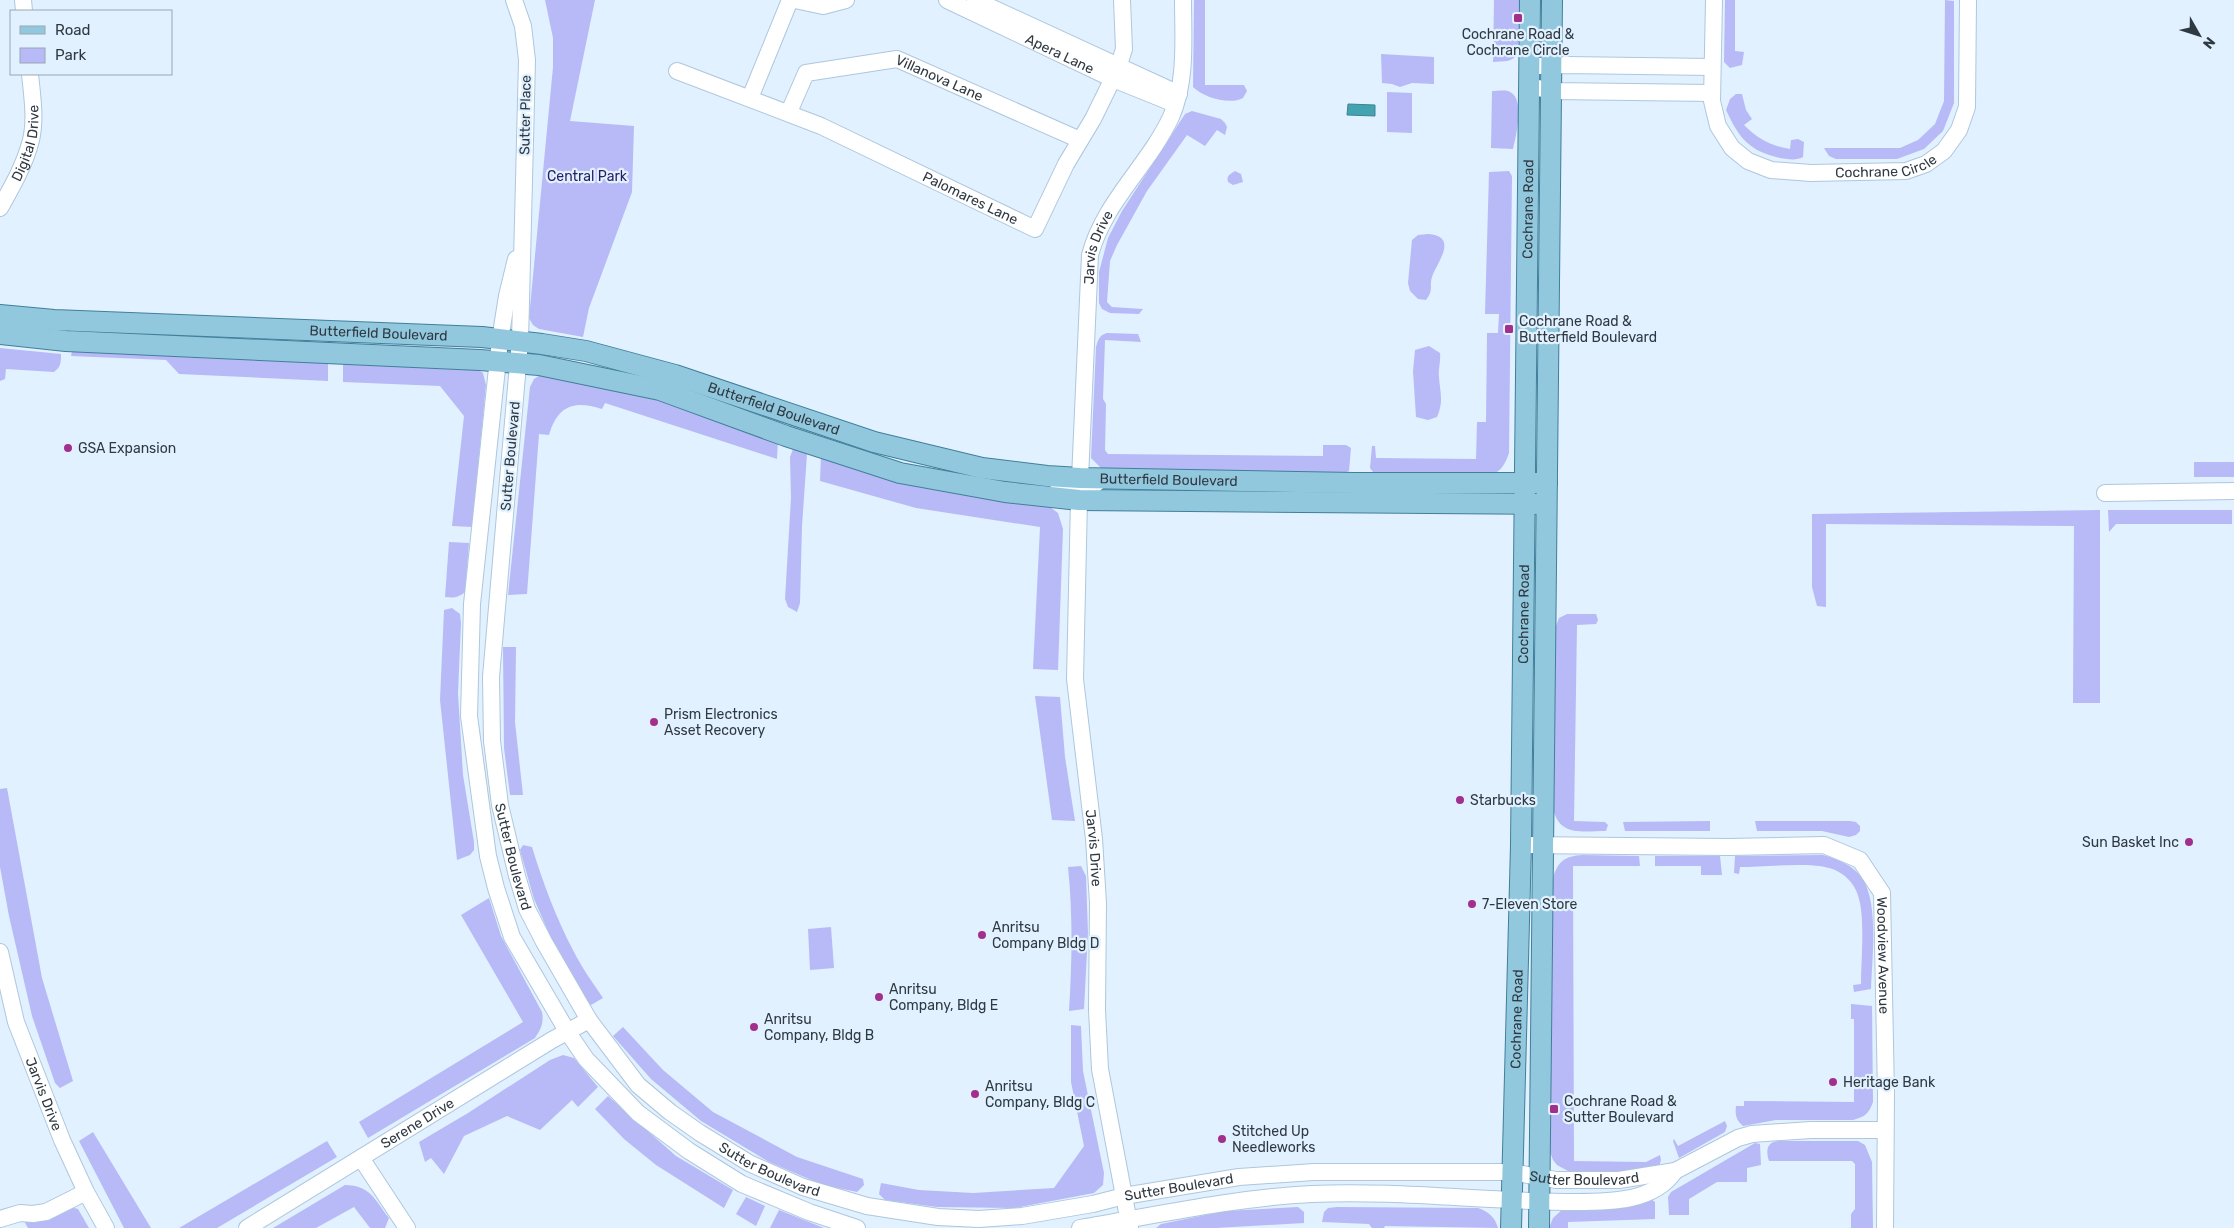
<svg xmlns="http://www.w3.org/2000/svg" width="2234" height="1228" font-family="Rubik,sans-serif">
  <rect width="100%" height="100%" fill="#e1f1ff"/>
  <path fill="#b7baf7" d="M 545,0 L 595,0 L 570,121 L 634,126 L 632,192 L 589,308 L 583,337 L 539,329 L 533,325 L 529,318 L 553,67 L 553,38 Z
    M 1194,0 L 1205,0 L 1205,85 L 1244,85 L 1247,91 L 1243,98 C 1230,105 1204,98 1193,87 Z
    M 1494,0 L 1520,0 L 1518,53 C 1512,63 1504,61 1493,62 Z
    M 1725,0 L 1735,0 L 1735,51 L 1744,52 L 1742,65 L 1730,68 L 1724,62 Z
    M 1945,0 L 1954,1 L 1954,103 L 1943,131 L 1924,149 L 1897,159 L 1836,159 L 1829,156 L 1824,148 L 1900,148 L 1918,140 L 1935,124 L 1944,101 Z
    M 1381,54 L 1434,57 L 1434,84 L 1412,83 L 1400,87 L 1392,84 L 1382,83 Z
    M 1492,91 C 1497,91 1504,90 1508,91 C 1526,96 1516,136 1513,149 L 1491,148 Z
    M 1387,92 L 1412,93 L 1412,133 L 1387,132 Z
    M 1736,94 L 1742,94 L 1746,110 L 1752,119 L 1744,125 C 1758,139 1771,146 1790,149 L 1791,140 L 1798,139 L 1804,142 L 1803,157 C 1795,161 1789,159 1780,158 C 1749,151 1739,138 1726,110 L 1730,99 Z
    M 1192,111 L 1221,119 L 1225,123 L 1227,127 L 1225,135 L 1217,130 L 1205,146 L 1187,135 L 1147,191 L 1117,245 L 1110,261 L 1107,302 L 1112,307 L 1143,309 L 1139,314 L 1110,313 L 1102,309 L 1099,303 L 1099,272 L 1108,238 L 1122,211 L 1185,114 Z
    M 1235,171 L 1241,174 L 1243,182 L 1233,185 L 1228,182 C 1226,176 1230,174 1235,171 Z
    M 1509,171 L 1512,176 L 1509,453 C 1505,464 1502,470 1492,475 L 1373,472 L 1370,468 L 1372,446 L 1375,446 L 1376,458 L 1476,459 L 1477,422 L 1486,422 L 1487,333 L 1498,333 L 1499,314 L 1485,314 L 1489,172 Z
    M 1428,234 C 1460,236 1436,264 1432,277 C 1429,287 1434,290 1426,300 L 1418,299 L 1410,291 L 1408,283 L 1412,240 L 1418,235 Z
    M 1107,333 L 1138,334 L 1141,342 L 1105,340 L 1103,399 L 1106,404 L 1105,450 L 1108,454 L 1323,456 L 1323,445 L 1346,445 L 1351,448 L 1349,471 L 1345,473 L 1103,470 L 1091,458 L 1096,347 C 1098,340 1099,335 1107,333 Z
    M 1429,346 L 1440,353 C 1441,361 1438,369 1439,377 C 1440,393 1444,401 1437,417 L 1428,420 L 1416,417 L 1413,371 L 1415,350 Z
    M 0,348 L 61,354 C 61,362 61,367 54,372 L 6,369 L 5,379 L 0,381 Z
    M 72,351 L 328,363 L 328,381 L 179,374 L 166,360 L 71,356 Z
    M 343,360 L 472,366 L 483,373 L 486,385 L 472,527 L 452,526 L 464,416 L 440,386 L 343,382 Z
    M 543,373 L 628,388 L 778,439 L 777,459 L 605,403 L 602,409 C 574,400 558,405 549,435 L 539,434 L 527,594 L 508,595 L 530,387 L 534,379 Z
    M 802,448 L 807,454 L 802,526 L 800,603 L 797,612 L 788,607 L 785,599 L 791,498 L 790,457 L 793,449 Z
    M 821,456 L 1046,504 L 1058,513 L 1063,529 L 1058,670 L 1033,669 L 1040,527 L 916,508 L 820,481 Z
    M 2194,462 L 2234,462 L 2234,477 L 2194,477 Z
    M 2100,510 L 2100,703 L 2073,703 L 2074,526 L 1826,524 L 1826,607 L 1817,606 L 1812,587 L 1812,514 Z
    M 2108,510 L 2232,510 L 2232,524 L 2116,524 L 2109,532 Z
    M 449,542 L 469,543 L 465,592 C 458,598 453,598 445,597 Z
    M 452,608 L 460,614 L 461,623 L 458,693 L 463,775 L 474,842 L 474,850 L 470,855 L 457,860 L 440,700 L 444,610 Z
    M 1567,614 L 1596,614 L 1598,620 L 1596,624 L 1577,625 L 1574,821 L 1605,822 L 1608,825 L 1606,831 C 1582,831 1560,837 1553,809 L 1556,626 L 1559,618 Z
    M 503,647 L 516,647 L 515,722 L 523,795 L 510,795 L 504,748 Z
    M 1035,696 L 1060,697 L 1065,757 L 1075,821 L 1052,820 Z
    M 7,788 L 42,978 L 73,1081 L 60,1088 L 55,1083 L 32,1016 L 9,916 L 0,867 L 0,789 Z
    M 1710,821 L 1710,831 L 1625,831 L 1623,822 Z
    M 1755,821 L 1850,821 L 1856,822 L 1860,826 L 1860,831 L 1856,835 L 1849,837 L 1822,831 L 1757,831 Z
    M 523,845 L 532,847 C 543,883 556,918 574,952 C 582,968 593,983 603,998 L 591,1005 L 585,1000 L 558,954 L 534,899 L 520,850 Z
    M 1583,855 L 1639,856 L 1640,866 L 1573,866 L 1574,1161 L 1646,1162 L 1660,1155 L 1661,1160 L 1659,1167 L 1635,1172 L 1568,1171 L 1557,1165 L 1553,1160 L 1549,1149 L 1553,878 C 1558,861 1565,856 1583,855 Z
    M 1823,855 C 1837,859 1853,865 1862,878 C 1879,903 1872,959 1871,989 L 1854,992 L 1853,985 L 1861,984 C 1861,962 1865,920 1859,899 C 1856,884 1844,872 1829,868 C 1809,862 1762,867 1740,867 L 1739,874 L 1734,873 L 1735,856 Z
    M 1655,856 L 1720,856 L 1722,875 L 1701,875 L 1701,866 L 1655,866 Z
    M 1081,866 L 1086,876 L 1088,933 L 1084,1009 L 1069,1011 C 1072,963 1073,915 1068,867 Z
    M 489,898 L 501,936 L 542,1012 C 544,1023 541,1029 535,1038 L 368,1138 L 359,1122 L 523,1022 L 461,915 Z
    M 831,927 L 834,968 L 810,970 L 808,929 Z
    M 1851,1004 L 1872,1006 L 1873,1102 C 1869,1114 1864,1117 1853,1120 L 1776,1120 L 1743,1126 C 1736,1120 1735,1115 1736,1106 L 1744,1106 L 1744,1101 L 1854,1102 L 1854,1019 L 1851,1019 Z
    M 1071,1025 L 1081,1026 L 1083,1071 L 1104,1173 L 1103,1185 L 1094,1193 L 1014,1208 L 937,1207 L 885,1200 L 879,1194 L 881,1183 L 919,1190 L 973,1193 L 1054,1188 L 1084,1146 L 1071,1082 Z
    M 623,1027 L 663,1070 L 713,1112 L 797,1157 L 863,1179 L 864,1185 L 857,1192 L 823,1185 L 769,1162 L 701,1121 L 651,1079 L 613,1036 Z
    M 563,1055 L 574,1058 L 598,1087 L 578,1107 L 572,1100 L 540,1130 L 507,1116 L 464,1136 L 444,1174 L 431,1158 L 425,1162 L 419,1142 L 468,1113 L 550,1060 Z
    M 608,1096 L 676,1156 L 733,1190 L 724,1208 L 656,1165 L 624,1139 L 595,1109 Z
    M 1725,1121 L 1727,1126 L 1725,1132 L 1679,1158 L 1673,1141 L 1674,1139 L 1678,1146 Z
    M 93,1132 L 151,1228 L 124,1228 L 79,1141 Z
    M 327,1141 L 337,1157 L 217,1228 L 179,1228 Z
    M 1778,1141 L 1858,1141 L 1865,1145 L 1872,1162 L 1873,1228 L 1851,1228 L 1851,1214 L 1855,1209 L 1855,1164 L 1852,1161 L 1769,1161 C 1766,1152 1766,1142 1778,1141 Z
    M 1755,1143 L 1760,1144 L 1761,1165 L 1747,1168 L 1747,1182 L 1717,1182 L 1689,1199 L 1689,1215 L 1669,1215 L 1668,1197 L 1671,1192 Z
    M 345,1185 C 370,1185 375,1200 389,1218 L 385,1228 L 370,1228 L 354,1207 L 316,1228 L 273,1228 Z
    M 746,1197 L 765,1206 L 756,1226 L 736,1214 Z
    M 1651,1199 L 1655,1202 L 1655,1219 L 1568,1222 L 1568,1228 L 1549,1228 L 1553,1218 L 1563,1209 Z
    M 71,1207 L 78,1209 L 89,1228 L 28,1228 L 24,1221 Z
    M 1298,1207 L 1304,1212 L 1304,1223 L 1216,1228 L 1156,1228 L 1161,1224 L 1225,1211 Z
    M 1337,1207 L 1478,1208 C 1489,1212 1495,1217 1498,1228 L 1385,1226 L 1384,1228 L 1372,1228 L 1369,1224 L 1322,1222 L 1324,1212 L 1328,1208 Z
    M 779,1210 L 824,1228 L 770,1228 Z"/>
  <path fill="#44a3b1" stroke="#3e8390" d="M 1348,104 L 1375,105 L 1375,116 L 1347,115 Z"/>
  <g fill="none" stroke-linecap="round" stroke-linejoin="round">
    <defs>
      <g id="minor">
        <path d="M 23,0 L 24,11"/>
        <path id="s1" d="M 514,0 L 523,26 L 527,60 L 520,341 L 491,677 L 492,741 L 500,805 L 517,876 L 527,909 L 544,942 L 589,1020 L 638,1085 L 670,1112 L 700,1133 L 749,1163 L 803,1187 L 867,1206 L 938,1217 L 979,1219 L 1022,1216 L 1093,1204 L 1124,1196 L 1239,1177 L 1314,1172 L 1511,1172 L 1556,1180 L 1619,1180 L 1675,1171 L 1738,1138 L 1752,1134 L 1811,1130 L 1885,1130"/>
        <path d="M 795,0 L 823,6 L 846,0"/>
        <path id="s2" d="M 947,0 L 1113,79 L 1175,104"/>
        <path d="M 975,0 L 1179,94"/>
        <path id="s3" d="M 1714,0 L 1712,101 L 1718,126 L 1732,148 L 1748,161 L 1771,170 L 1811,173 L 1906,171 L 1926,164 L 1944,151 L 1959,130 L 1967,107 L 1968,0"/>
        <path d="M 1539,66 L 1566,65 L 1712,67"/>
        <path id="s4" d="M 677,71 L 821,126 L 1035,229 L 1066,164 L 1093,119 L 1118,68 L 1124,49 L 1122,0"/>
        <path d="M 1529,86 L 1552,91 L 1711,93"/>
        <path d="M 750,98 L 790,0"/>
        <path id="s5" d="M 789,112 L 806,73 L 897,59 L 1080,140"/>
        <path id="s6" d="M 0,208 C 12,187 25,164 31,140 C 36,119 32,95 30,74"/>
        <path d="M 516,259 L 507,296 L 500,340 L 472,604 L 469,716 L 488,856 L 496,888 L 512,937 L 567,1031 L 586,1059 L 638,1113 L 689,1151 L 742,1184 L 809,1212 L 857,1228"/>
        <path id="s7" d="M 1102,478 C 1095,486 1084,491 1079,500 L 1075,679 L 1094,839 L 1098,903 L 1097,1010 L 1100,1069 L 1130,1228"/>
        <path d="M 2105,493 L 2234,491"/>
        <path id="s8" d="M 1048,496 L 1072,487 L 1080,478 L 1090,255 C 1104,202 1148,166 1171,117 C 1187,81 1183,38 1183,0"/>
        <path id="s9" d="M 1521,845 L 1728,847 L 1824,845 L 1860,860 L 1882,893 L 1886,1094 L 1885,1228"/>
        <path id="s10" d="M 0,952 L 16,1022 L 62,1140 L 86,1192 L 106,1228"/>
        <path d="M 361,1158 L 407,1228"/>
        <path d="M 0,1219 L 20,1213 L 33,1214 L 46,1212 L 86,1192"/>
        <path id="s11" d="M 247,1228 L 552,1040 L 589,1020"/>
        <path d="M 1080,1228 C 1157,1215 1233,1198 1312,1194 C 1400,1190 1488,1202 1576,1202 C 1610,1202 1654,1202 1675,1171"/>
      </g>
      <g id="major">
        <path id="s12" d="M 0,315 L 54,320 L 482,337 L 542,344 L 586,351 L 675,375 L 874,442 L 982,468 L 1047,476 L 1080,478 L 1354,483 L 1547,483"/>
        <path d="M 0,334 L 66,341 L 480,360 L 539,365 L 660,390 L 786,436 L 900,473 L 1005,492 L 1079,500 L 1546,504"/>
        <path id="s13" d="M 1511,1228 L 1521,845 L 1530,0"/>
        <path d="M 1539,1228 L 1552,0"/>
      </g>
    </defs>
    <use href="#minor" stroke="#adc7dd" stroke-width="18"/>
    <use href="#major" stroke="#417f99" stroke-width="22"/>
    <use href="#minor" stroke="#fff" stroke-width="16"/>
    <use href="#major" stroke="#92c8de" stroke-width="20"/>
  </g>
  <g fill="#a22f8b" stroke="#e1f1ff" stroke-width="2">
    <rect x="1513" y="13" width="10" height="10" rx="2.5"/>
    <rect x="1504" y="324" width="10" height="10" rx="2.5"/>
    <circle cx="68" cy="448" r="5"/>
    <circle cx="654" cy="722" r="5"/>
    <circle cx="1460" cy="800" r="5"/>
    <circle cx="2189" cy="842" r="5"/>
    <circle cx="1472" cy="904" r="5"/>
    <circle cx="982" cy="935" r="5"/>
    <circle cx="879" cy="997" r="5"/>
    <circle cx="754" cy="1027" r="5"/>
    <circle cx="1833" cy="1082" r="5"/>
    <circle cx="975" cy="1094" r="5"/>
    <rect x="1549" y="1104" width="10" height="10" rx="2.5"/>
    <circle cx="1222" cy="1139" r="5"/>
  </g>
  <g text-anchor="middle" stroke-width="4.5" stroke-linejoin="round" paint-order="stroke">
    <g font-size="14" fill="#2f3942" stroke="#e1f1ff" text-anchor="start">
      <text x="1518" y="39" text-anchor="middle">Cochrane Road &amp;<tspan x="1518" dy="16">Cochrane Circle</tspan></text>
      <text x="1519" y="326">Cochrane Road &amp;<tspan x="1519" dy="16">Butterfield Boulevard</tspan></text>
      <text x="78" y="453">GSA Expansion</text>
      <text x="664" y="719">Prism Electronics<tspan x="664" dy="16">Asset Recovery</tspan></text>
      <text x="1470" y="805">Starbucks</text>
      <text x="2179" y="847" text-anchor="end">Sun Basket Inc</text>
      <text x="1482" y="909">7-Eleven Store</text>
      <text x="992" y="932">Anritsu<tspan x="992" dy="16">Company Bldg D</tspan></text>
      <text x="889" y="994">Anritsu<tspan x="889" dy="16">Company, Bldg E</tspan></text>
      <text x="764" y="1024">Anritsu<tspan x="764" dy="16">Company, Bldg B</tspan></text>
      <text x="1843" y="1087">Heritage Bank</text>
      <text x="985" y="1091">Anritsu<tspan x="985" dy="16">Company, Bldg C</tspan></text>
      <text x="1564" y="1106">Cochrane Road &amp;<tspan x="1564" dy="16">Sutter Boulevard</tspan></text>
      <text x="1232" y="1136">Stitched Up<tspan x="1232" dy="16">Needleworks</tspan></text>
    </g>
    <g font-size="14" fill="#2f3942" stroke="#e1f1ff">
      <text dy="5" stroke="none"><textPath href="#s2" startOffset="125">Apera Lane</textPath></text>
      <text dy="5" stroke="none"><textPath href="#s5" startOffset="181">Villanova Lane</textPath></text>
      <text transform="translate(525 115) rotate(-89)" y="5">Sutter Place</text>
      <text dy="5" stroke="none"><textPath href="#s6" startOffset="71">Digital Drive</textPath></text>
      <text dy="5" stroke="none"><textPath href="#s3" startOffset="314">Cochrane Circle</textPath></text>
      <text dy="5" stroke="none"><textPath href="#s4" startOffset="320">Palomares Lane</textPath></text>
      <text dy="5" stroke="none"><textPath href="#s13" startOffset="1019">Cochrane Road</textPath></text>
      <text dy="5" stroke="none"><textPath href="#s8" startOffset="270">Jarvis Drive</textPath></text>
      <text dy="5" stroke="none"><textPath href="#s12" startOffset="379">Butterfield Boulevard</textPath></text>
      <text dy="5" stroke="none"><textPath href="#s12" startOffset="784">Butterfield Boulevard</textPath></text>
      <text transform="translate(510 456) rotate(-85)" y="5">Sutter Boulevard</text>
      <text dy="5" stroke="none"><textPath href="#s12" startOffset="1188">Butterfield Boulevard</textPath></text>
      <text dy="5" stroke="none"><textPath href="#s13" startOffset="614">Cochrane Road</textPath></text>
      <text dy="5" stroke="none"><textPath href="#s7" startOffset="381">Jarvis Drive</textPath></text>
      <text dy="5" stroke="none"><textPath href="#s1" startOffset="862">Sutter Boulevard</textPath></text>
      <text dy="5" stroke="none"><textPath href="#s9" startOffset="444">Woodview Avenue</textPath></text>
      <text dy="5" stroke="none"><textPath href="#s13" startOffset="209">Cochrane Road</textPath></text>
      <text dy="5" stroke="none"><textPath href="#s10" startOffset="149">Jarvis Drive</textPath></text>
      <text dy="5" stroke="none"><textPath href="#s11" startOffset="200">Serene Drive</textPath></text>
      <text dy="5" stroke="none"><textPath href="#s1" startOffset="1282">Sutter Boulevard</textPath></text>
      <text dy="5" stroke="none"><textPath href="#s1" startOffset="2109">Sutter Boulevard</textPath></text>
      <text dy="5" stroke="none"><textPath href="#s1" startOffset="1702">Sutter Boulevard</textPath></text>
    </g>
    <g font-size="14" fill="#271d65" stroke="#e1f1ff">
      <text x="587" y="181">Central Park</text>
    </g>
  </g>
  <rect x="10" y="10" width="162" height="65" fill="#e1f1ff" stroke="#9aa7b3"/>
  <rect x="20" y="26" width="25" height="8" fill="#92c8de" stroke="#9aa7b3"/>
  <text x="55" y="35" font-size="15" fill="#2f3942">Road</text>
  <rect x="20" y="48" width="25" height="15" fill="#b7baf7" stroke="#9aa7b3"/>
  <text x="55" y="60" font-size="15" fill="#2f3942">Park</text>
  <g transform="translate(2199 35) rotate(129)" stroke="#e1f1ff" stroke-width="4" paint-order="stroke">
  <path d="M0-4L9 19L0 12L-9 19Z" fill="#2f3942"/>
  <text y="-8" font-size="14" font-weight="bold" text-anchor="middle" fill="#2f3942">N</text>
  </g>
</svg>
